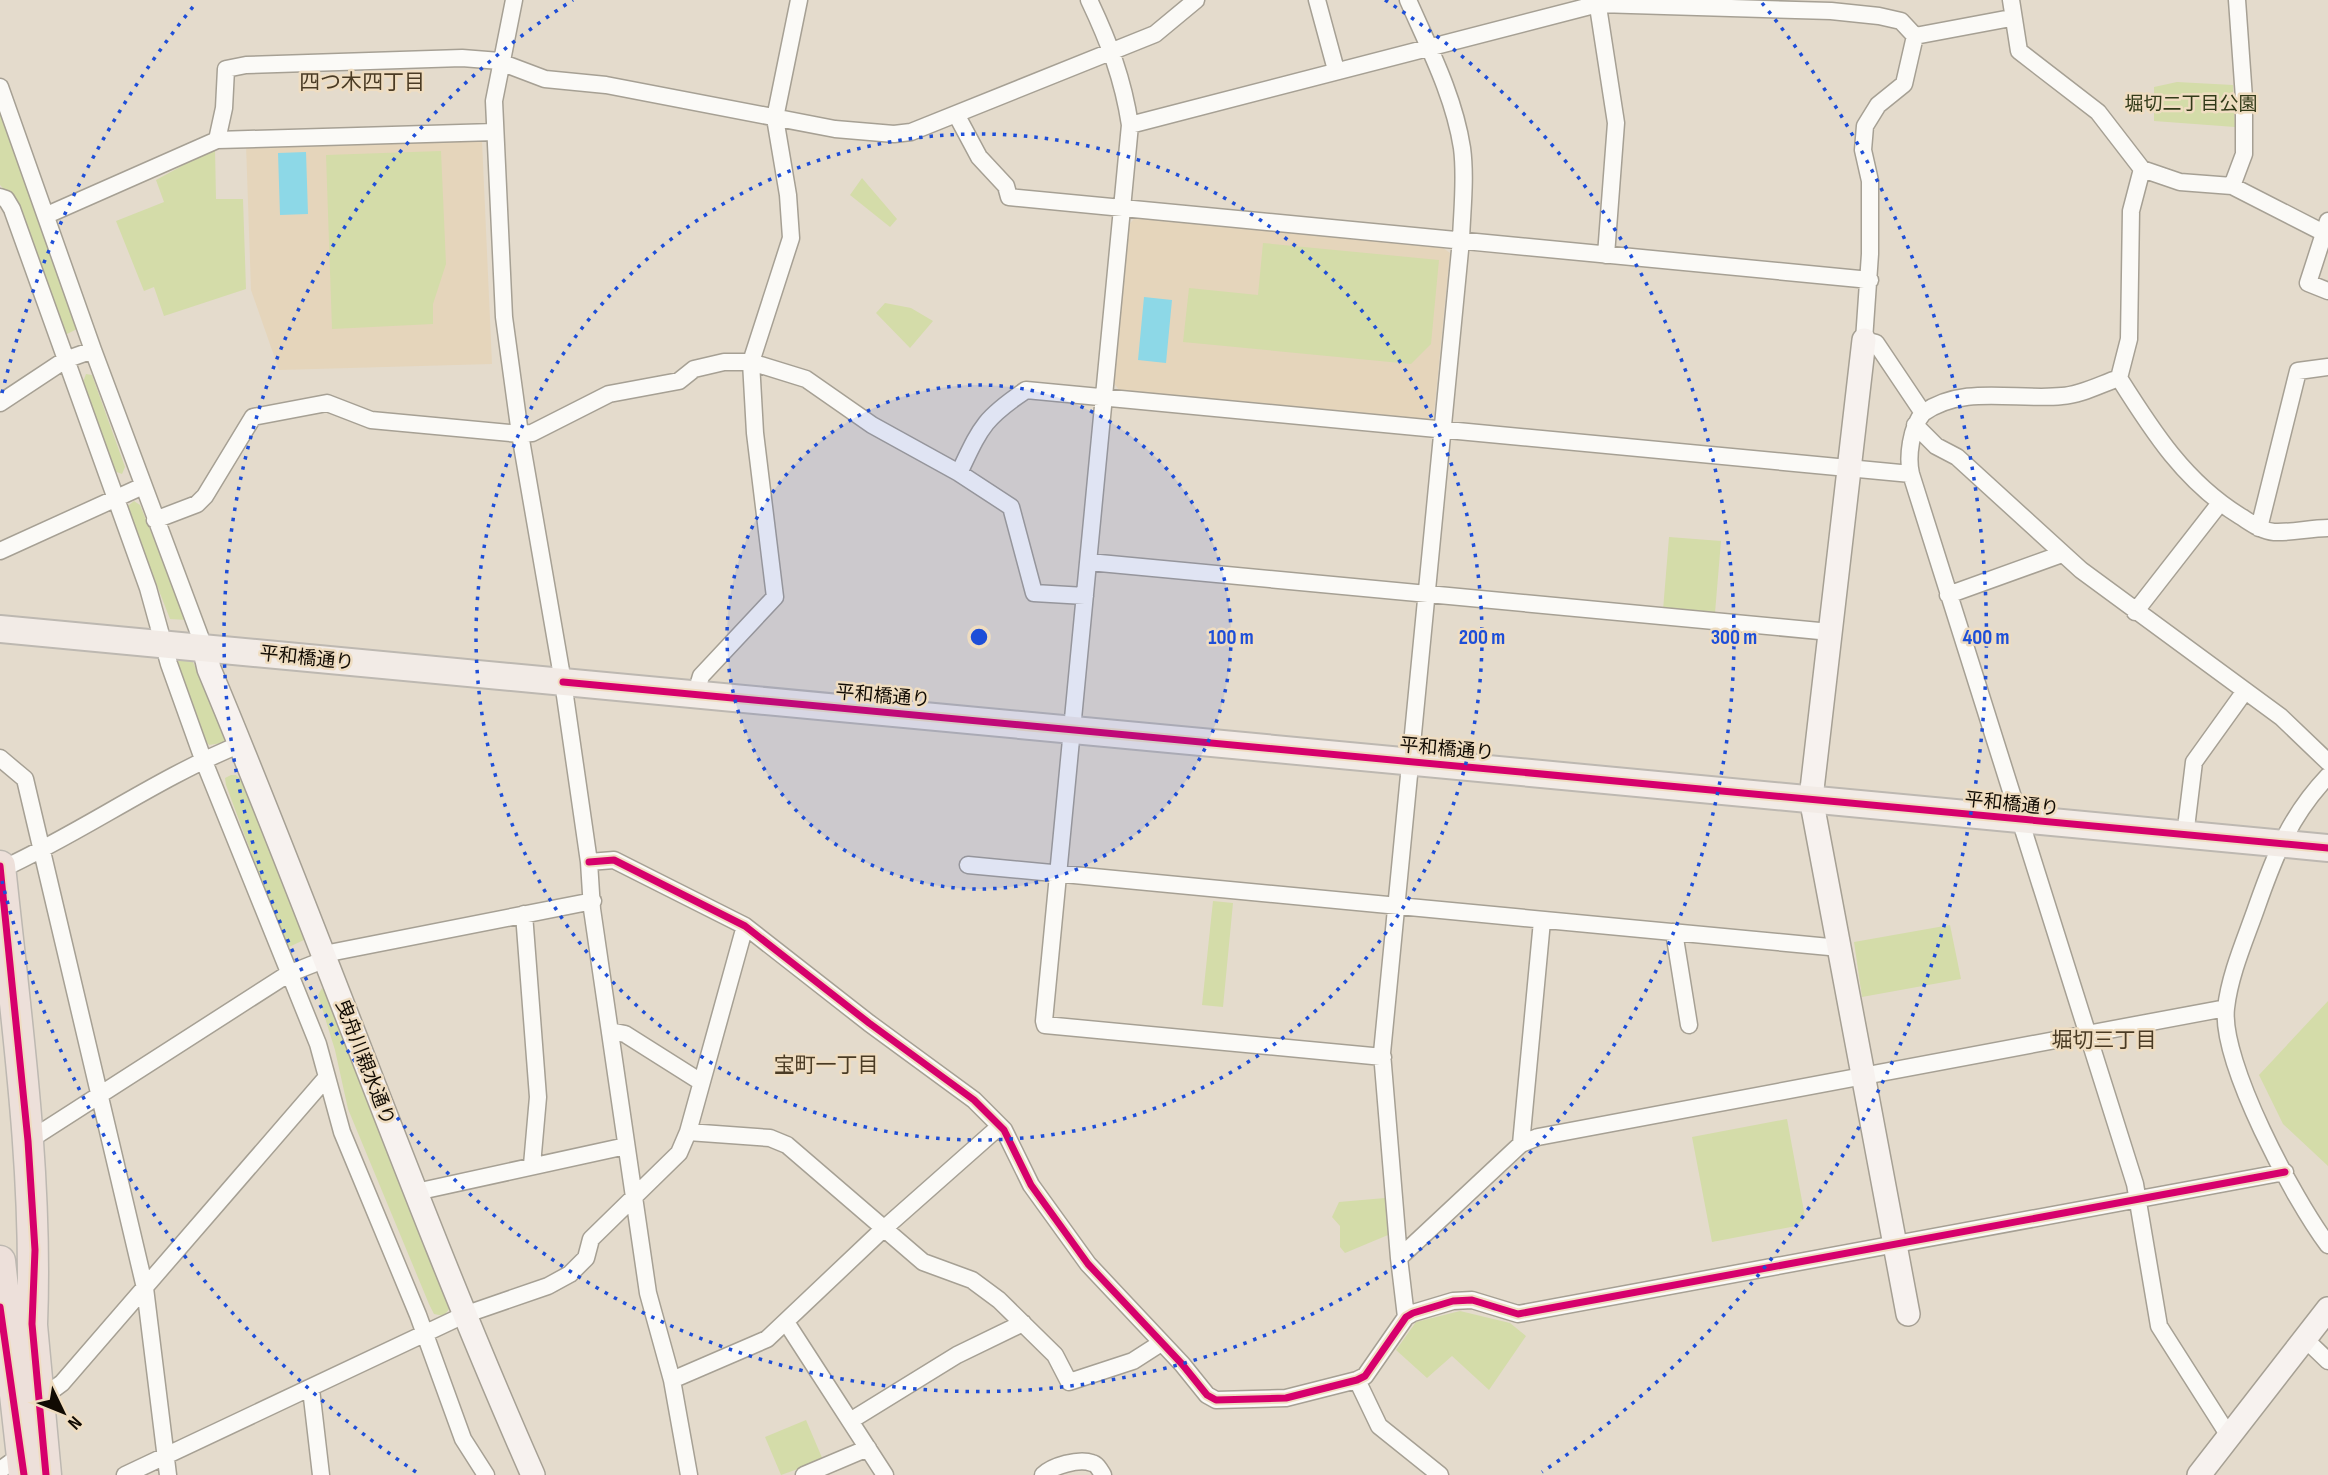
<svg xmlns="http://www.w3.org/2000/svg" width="2328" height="1475" font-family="'Sofia Sans Condensed','Noto Sans JP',sans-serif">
  <rect width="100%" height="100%" fill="#e4dbcc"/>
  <path fill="#e5d5bb" d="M 479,138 L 482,141 L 492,364 L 279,370 L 251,290 L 246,144 Z
    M 1136,217 L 1442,247 L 1450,253 L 1434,414 L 1427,420 L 1120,391 L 1112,381 L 1128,225 Z"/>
  <path fill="#d4dca9" d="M 2177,82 L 2233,85 L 2235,127 L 2154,121 L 2154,87 Z
    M 0,111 L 79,328 L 65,335 L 17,203 L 0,185 Z
    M 215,148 L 216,199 L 243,199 L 246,289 L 164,316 L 154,287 L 144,291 L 116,221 L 164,202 L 156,180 Z
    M 441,151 L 446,264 L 433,304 L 433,324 L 332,329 L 326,155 Z
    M 862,178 L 897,219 L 890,227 L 850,195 Z
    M 1263,243 L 1439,260 L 1431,344 L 1411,364 L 1183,342 L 1189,288 L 1258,295 Z
    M 885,303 L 911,308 L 933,321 L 910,348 L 876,313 Z
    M 86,374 L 92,375 L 125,467 L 122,474 L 114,471 L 83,382 Z
    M 134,501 L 140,505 L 187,620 L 170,619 L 128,511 L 128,506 Z
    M 1669,537 L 1721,541 L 1715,613 L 1663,610 Z
    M 181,659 L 192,660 L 224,732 L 226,739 L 222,743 L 209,745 L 205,740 L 176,663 Z
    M 231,775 L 236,775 L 242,781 L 306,931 L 306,939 L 289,947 L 284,941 L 226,785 L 225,778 Z
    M 1213,901 L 1233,903 L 1223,1007 L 1202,1005 Z
    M 1950,925 L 1961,979 L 1862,997 L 1854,942 Z
    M 322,988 L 329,999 L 445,1296 L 449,1309 L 444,1316 L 434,1314 L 429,1304 L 348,1109 L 335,1050 L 318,995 Z
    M 2328,1001 L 2328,1166 L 2283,1124 L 2259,1075 Z
    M 1787,1119 L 1805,1217 L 1796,1226 L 1712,1242 L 1692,1137 Z
    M 1385,1198 L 1388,1235 L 1345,1253 L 1340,1247 L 1340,1226 L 1332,1217 L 1339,1202 Z
    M 1460,1311 L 1510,1323 L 1526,1336 L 1489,1390 L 1452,1356 L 1427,1378 L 1396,1350 L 1416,1322 Z
    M 806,1420 L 823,1460 L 781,1475 L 765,1437 Z"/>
  <path fill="#8dd8e7" d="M 306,152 L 308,214 L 280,215 L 278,153 Z
    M 1144,297 L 1172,300 L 1166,363 L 1138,360 Z"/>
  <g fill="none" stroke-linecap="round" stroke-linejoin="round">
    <defs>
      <path id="street" d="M 514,0 L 494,101 L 504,317 L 520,434 L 563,682 L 589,862 L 592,909 L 648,1293 L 672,1380 L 689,1475
        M 1089,0 C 1109,42 1123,79 1130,125 L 1044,1021 L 1045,1025 L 1383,1057
        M 1317,0 L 1336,70
        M 1597,0 L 1616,123 L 1606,255
        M 2011,0 L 2019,51 L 2098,112 L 2142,169 L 2131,211 L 2129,339 L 2119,378 C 2153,432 2185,482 2240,516 C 2250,522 2261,531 2274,532 C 2291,533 2310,528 2328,528
        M 1915,36 L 1904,84 L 1878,105 L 1865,126 L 1863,150 L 1870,181 L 1870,254 L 1864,340 L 1876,343 L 1923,413 C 1911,427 1907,457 1911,474 L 2135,1184 L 2159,1326 L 2229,1436
        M 500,62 L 545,79 L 606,85 L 835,129 L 894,134 L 911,132 L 1155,34 L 1196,0
        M 0,87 L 93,350 L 204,647
        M 956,114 L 979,157 L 1006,186 L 1009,197 L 1870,280
        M 1130,125 L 1598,4 L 1831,11 L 1879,16 L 1901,21 L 1915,36 L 2011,18
        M 217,140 L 495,132
        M 2142,169 L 2180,182 L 2232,186 L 2324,233
        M 2232,186 L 2244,154 L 2244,98 L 2237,0
        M 0,197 L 6,199 L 12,209 L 148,588 L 169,664 L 203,759 L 318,1044 L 342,1132 L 418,1315 L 463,1439 L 486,1475
        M 47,215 L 217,140 L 224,108 L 226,69 L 246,65 L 462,58 L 500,61
        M 2328,221 L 2308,283 L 2328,291
        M 0,403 L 65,360 L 93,350
        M 1923,413 C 1963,384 2017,401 2062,396 C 2081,395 2101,384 2119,378
        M 1915,425 L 1936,446 L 1957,457 L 2081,570 L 2281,717 L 2328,762
        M 959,473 C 981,427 983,419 1026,390 L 1911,474
        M 155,520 L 197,504 L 205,496 L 253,417 L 327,403 L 371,420 L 520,434 L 532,433 L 609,394 L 679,381 L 694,369 L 724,362 L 751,362 L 806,379 L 872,425 L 959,473 L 1011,507 L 1034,593 L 1085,596
        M 2259,528 L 2298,371 L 2328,367
        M 0,551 L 143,486
        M 1089,562 L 1830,632
        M 1948,595 L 2062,554
        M 2135,612 L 2220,503
        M 696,693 L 701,676 L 775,597 L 755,433 L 751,362 L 791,238 L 788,195 L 775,118 L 799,0
        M 0,758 L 25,779 L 145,1288 L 168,1475
        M 2328,776 C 2290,816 2275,855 2257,906 C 2246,938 2230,973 2226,1008 C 2220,1062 2294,1200 2328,1245
        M 2185,836 L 2194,762 L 2245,691
        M 589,862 L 614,860 L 745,926 L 869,1023 L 974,1100 L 1004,1130 L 1031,1185 L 1088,1264 L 1182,1364 L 1207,1395 L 1216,1400 L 1286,1398 L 1357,1380 L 1365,1376 L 1406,1317 L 1413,1313 L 1453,1301 L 1472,1300 L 1518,1314 L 2285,1172
        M 968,865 L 1840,948
        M 0,870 C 83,832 157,778 241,744
        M 524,914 L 538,1097 L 532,1165
        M 1674,932 L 1689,1025
        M 324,954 L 593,901
        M 610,1031 L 625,1034 L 701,1082
        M 688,1132 L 770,1138 L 787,1145 L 923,1262 L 972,1280 L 999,1300 L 1055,1355 L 1069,1382 L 1133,1361 L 1161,1343
        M 28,1141 L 288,974 L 326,959
        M 1521,1144 L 1542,921
        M 416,1192 L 626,1146
        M 1399,1258 L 1382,1053 L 1461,240 C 1462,210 1466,178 1462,148 C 1454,96 1429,48 1408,0
        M 1406,1317 L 1399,1258 L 1521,1144 L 1538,1137 L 2226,1008
        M 786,1322 L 885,1475
        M 2305,1339 L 2328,1361
        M 672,1380 L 767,1339 L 879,1233 L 1000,1126
        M 1357,1380 L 1379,1426 L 1440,1475
        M 311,1389 L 321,1475
        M 39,1400 L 62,1383 L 326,1078
        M 850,1421 L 957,1355 L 1023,1323
        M 0,1470 L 21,1455
        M 125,1475 L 464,1315 L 548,1286 L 570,1274 L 586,1258 L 591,1239 L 679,1153 L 688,1132 L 745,926
        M 804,1475 L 868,1448
        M 1043,1475 C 1052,1466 1079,1458 1092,1463 C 1097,1464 1100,1470 1103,1475"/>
      <path id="secondary" d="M 1864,340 L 1811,798 L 1908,1314
        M 204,647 L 209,669 C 321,936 416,1210 533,1475
        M 2199,1475 L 2328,1309"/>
      <path id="primary" d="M 0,629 L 2328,848"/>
      <path id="highway" d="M 0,866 C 16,1019 38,1171 32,1324
        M 0,1261 L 24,1475
        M 30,1304 L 46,1475"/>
    </defs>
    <use href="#street" stroke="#a6a094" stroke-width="19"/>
    <use href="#secondary" stroke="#a6a094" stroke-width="26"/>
    <use href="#primary" stroke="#bdb8b1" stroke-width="30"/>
    <use href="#highway" stroke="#bdb8b1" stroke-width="33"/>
    <use href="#street" stroke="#fbfaf7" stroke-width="16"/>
    <use href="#secondary" stroke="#f7f2ef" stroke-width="23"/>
    <use href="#primary" stroke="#f2ebe6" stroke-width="26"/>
    <use href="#highway" stroke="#ede0da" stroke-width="30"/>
    <defs>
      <path id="cycleway" d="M 563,682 L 2328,848
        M 589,862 L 614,860 L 745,926 L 869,1023 L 974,1100 L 1004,1130 L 1031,1185 L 1088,1264 L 1182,1364 L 1207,1395 L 1216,1400 L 1286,1398 L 1357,1380 L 1365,1376 L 1406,1317 L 1413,1313 L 1453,1301 L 1472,1300 L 1518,1314 L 2285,1172
        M 0,866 L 28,1141 L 35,1250 L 32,1324 L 46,1475
        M 0,1307 L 24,1475"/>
    </defs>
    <use href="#cycleway" stroke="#efddc1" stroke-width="11"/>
    <use href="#cycleway" stroke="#d6006c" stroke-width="7"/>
  </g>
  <circle cx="979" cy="637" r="252" fill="#1d4ed8" fill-opacity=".12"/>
  <g fill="none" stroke="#1d4ed8" stroke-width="3.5" stroke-dasharray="3.5 7">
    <circle cx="979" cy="637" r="252"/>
    <circle cx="979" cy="637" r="503"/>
    <path d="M1385 0A755 755 0 1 1 573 0"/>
    <path d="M416 1472A1007 1007 0 0 1 2 881M2 393A1007 1007 0 0 1 196 3M1762 3A1007 1007 0 0 1 1542 1472"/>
  </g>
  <g text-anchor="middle" stroke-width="5" stroke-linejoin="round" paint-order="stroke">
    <g font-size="19" fill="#313a18" stroke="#efddc1">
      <text x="2191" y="110">堀切二丁目公園</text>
    </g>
    <g font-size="19" fill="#110b03" stroke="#efddc1">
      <text transform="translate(307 657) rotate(6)" y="7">平和橋通り</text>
      <text transform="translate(883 695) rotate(5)" y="7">平和橋通り</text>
      <text transform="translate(1447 748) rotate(5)" y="7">平和橋通り</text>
      <text transform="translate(2012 803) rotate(6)" y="7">平和橋通り</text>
      <text transform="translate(366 1062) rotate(69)" y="7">曳舟川親水通り</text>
    </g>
    <g font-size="21" fill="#4a3b24" stroke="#efddc1">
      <text x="362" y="89">四つ木四丁目</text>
      <text x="2104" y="1047">堀切三丁目</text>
      <text x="826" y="1072">宝町一丁目</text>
    </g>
  </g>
  <circle cx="979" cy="637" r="10" fill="#1d4ed8" stroke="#efddc1" stroke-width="3.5"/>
  <g font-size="21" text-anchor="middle" font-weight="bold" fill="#1d4ed8" stroke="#efddc1" stroke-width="5" stroke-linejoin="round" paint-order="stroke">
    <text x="1231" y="644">100 m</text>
    <text x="1482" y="644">200 m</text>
    <text x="1734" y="644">300 m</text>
    <text x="1986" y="644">400 m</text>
  </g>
  <g transform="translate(63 1412) rotate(133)" stroke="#efddc1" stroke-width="5" paint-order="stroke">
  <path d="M0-5L12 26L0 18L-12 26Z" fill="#110b03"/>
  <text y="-10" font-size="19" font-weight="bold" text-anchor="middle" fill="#110b03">N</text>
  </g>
</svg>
